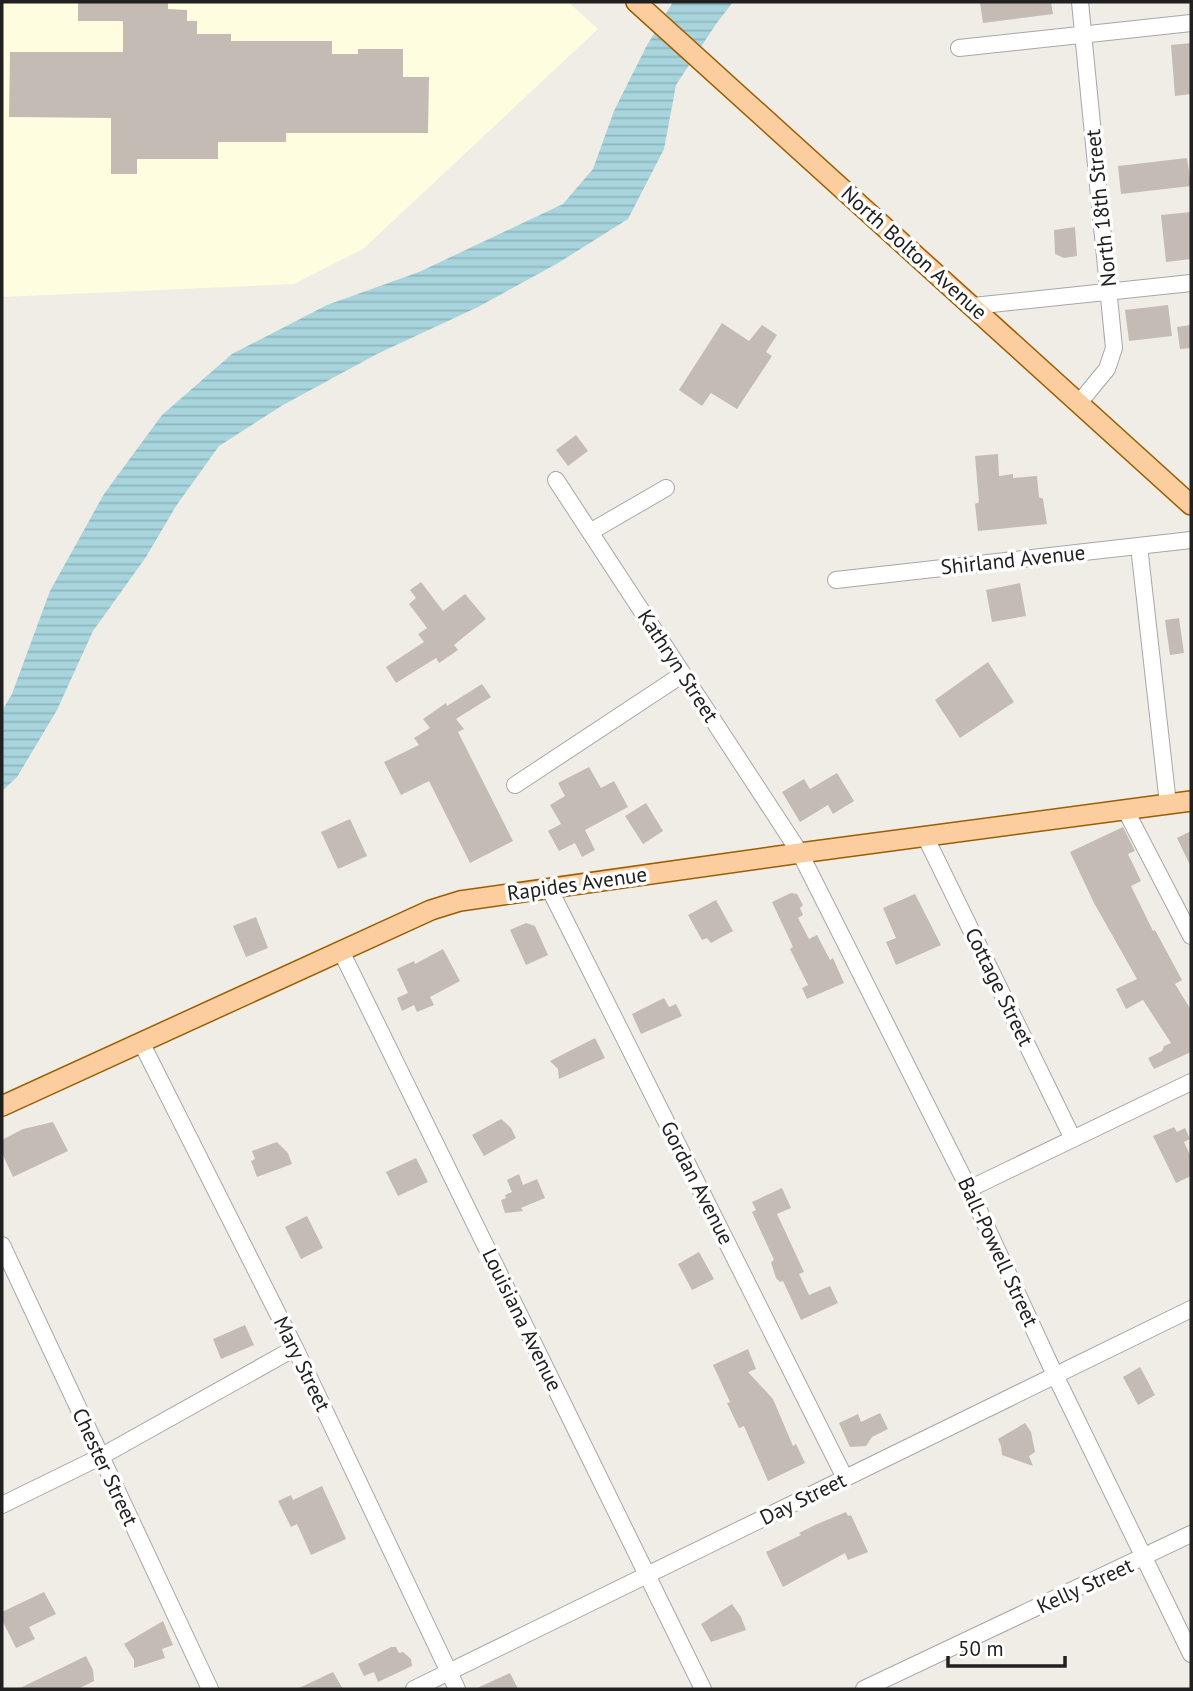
<svg xmlns="http://www.w3.org/2000/svg" width="1193" height="1691" font-family="'PT Sans',sans-serif">
  <defs>
    <pattern id="water-rules" width="6" height="5" patternUnits="userSpaceOnUse" patternTransform="scale(1.75)"><rect width="6" height="5" fill="#a7d4dd"/><path d="M0 2.5h6" fill="none" stroke="#8fb6bd"/></pattern>
  </defs>
  <rect width="100%" height="100%" fill="#f0ece6"/>
  <path fill="#fffde0" d="M 2,2 L 568,2 L 598,29 L 363,249 L 294,284 L 2,297 Z"/>
  <path fill="url(#water-rules)" d="M 673,2 L 733,2 L 716,24 L 676,85 L 664,149 L 628,219 L 558,263 L 478,307 L 377,354 L 283,405 L 219,446 L 176,506 L 146,557 L 93,631 L 57,710 L 17,777 L 2,791 L 2,711 L 12,694 L 50,591 L 104,494 L 162,415 L 232,354 L 327,305 L 419,272 L 563,204 L 593,169 L 614,111 L 646,47 Z"/>
  <path fill="#c5bbb5" d="M 78,2 L 168,2 L 168,9 L 187,10 L 187,21 L 197,21 L 197,34 L 231,34 L 231,41 L 332,41 L 332,54 L 358,54 L 358,49 L 403,49 L 403,77 L 429,77 L 428,133 L 286,133 L 286,142 L 218,142 L 218,159 L 137,159 L 137,174 L 111,174 L 111,118 L 9,117 L 10,52 L 123,52 L 123,21 L 78,21 Z
    M 988,2 L 1051,2 L 1053,14 L 983,23 L 980,3 Z
    M 1191,43 L 1191,94 L 1175,96 L 1171,45 Z
    M 1187,158 L 1191,186 L 1121,194 L 1118,166 Z
    M 1191,212 L 1191,259 L 1166,262 L 1161,215 Z
    M 1075,227 L 1077,256 L 1064,258 L 1055,254 L 1054,230 Z
    M 1168,305 L 1172,336 L 1129,341 L 1125,310 Z
    M 722,323 L 749,341 L 762,325 L 777,335 L 766,352 L 772,356 L 737,409 L 711,393 L 702,406 L 679,390 Z
    M 1191,325 L 1191,348 L 1180,349 L 1177,327 Z
    M 576,435 L 588,451 L 568,466 L 556,450 Z
    M 998,454 L 999,476 L 1013,474 L 1013,478 L 1037,476 L 1039,497 L 1043,499 L 1047,524 L 978,531 L 975,504 L 979,502 L 975,456 Z
    M 421,582 L 443,611 L 465,594 L 486,619 L 454,645 L 458,650 L 439,663 L 436,658 L 396,683 L 386,667 L 424,642 L 418,634 L 427,628 L 409,604 L 416,598 L 410,590 Z
    M 1020,583 L 1026,616 L 992,622 L 986,590 Z
    M 1179,618 L 1184,653 L 1170,655 L 1165,620 Z
    M 988,662 L 1014,702 L 960,738 L 935,700 Z
    M 482,684 L 491,697 L 456,719 L 464,729 L 458,732 L 513,841 L 470,863 L 429,781 L 401,795 L 384,762 L 419,745 L 414,738 L 430,728 L 423,719 L 446,703 L 447,706 Z
    M 589,767 L 601,788 L 614,781 L 628,807 L 585,830 L 595,850 L 582,857 L 575,843 L 559,851 L 548,831 L 561,824 L 550,805 L 565,796 L 558,783 Z
    M 837,773 L 854,801 L 833,814 L 828,805 L 800,822 L 782,792 L 804,779 L 810,789 Z
    M 646,803 L 663,831 L 643,844 L 625,816 Z
    M 350,819 L 367,856 L 338,869 L 321,832 Z
    M 1123,827 L 1135,851 L 1128,854 L 1141,881 L 1131,886 L 1153,931 L 1155,930 L 1182,980 L 1175,984 L 1191,1010 L 1191,1052 L 1154,1069 L 1148,1058 L 1162,1051 L 1164,1046 L 1171,1043 L 1143,1000 L 1126,1009 L 1116,989 L 1137,979 L 1094,903 L 1070,852 Z
    M 1191,831 L 1191,867 L 1177,838 Z
    M 791,893 L 797,894 L 803,905 L 800,908 L 803,915 L 798,918 L 809,939 L 817,935 L 830,960 L 833,958 L 844,983 L 807,999 L 802,988 L 808,985 L 790,949 L 793,947 L 772,902 Z
    M 915,894 L 941,945 L 896,965 L 886,942 L 896,938 L 883,908 Z
    M 716,900 L 733,931 L 711,943 L 707,938 L 702,940 L 688,915 Z
    M 256,917 L 268,948 L 246,957 L 233,926 Z
    M 526,923 L 535,926 L 548,955 L 526,965 L 510,930 Z
    M 443,949 L 460,981 L 430,997 L 434,1005 L 417,1012 L 414,1005 L 402,1011 L 397,998 L 408,993 L 397,969 L 414,961 L 415,964 Z
    M 664,998 L 669,1007 L 676,1004 L 682,1016 L 641,1034 L 632,1014 Z
    M 595,1038 L 605,1058 L 559,1079 L 558,1069 L 550,1061 Z
    M 501,1119 L 511,1128 L 516,1138 L 484,1156 L 472,1135 Z
    M 53,1122 L 68,1151 L 13,1177 L 2,1153 L 2,1140 L 23,1129 Z
    M 1174,1127 L 1177,1132 L 1185,1128 L 1190,1139 L 1184,1142 L 1191,1157 L 1191,1176 L 1176,1183 L 1153,1136 Z
    M 277,1142 L 288,1153 L 292,1164 L 257,1177 L 251,1161 L 255,1159 L 252,1151 Z
    M 416,1158 L 428,1182 L 398,1196 L 386,1172 Z
    M 519,1174 L 523,1185 L 537,1179 L 545,1198 L 521,1208 L 523,1211 L 505,1213 L 501,1200 L 506,1198 L 505,1195 L 512,1192 L 507,1180 Z
    M 782,1188 L 791,1208 L 777,1214 L 804,1272 L 799,1274 L 809,1295 L 830,1286 L 838,1303 L 801,1320 L 783,1281 L 780,1282 L 776,1278 L 771,1262 L 774,1260 L 752,1212 L 756,1210 L 752,1202 Z
    M 307,1216 L 323,1248 L 301,1259 L 285,1227 Z
    M 699,1252 L 714,1279 L 692,1290 L 678,1264 Z
    M 245,1325 L 254,1345 L 221,1359 L 213,1339 Z
    M 748,1349 L 756,1369 L 748,1372 L 773,1399 L 793,1446 L 796,1444 L 805,1463 L 768,1481 L 744,1426 L 739,1428 L 727,1403 L 730,1402 L 713,1365 Z
    M 1140,1367 L 1155,1395 L 1138,1405 L 1123,1377 Z
    M 880,1413 L 888,1429 L 872,1437 L 866,1446 L 850,1447 L 839,1423 L 858,1414 L 861,1422 Z
    M 1025,1423 L 1031,1432 L 1035,1452 L 1029,1456 L 1033,1466 L 1002,1455 L 1001,1446 L 998,1439 Z
    M 322,1486 L 346,1539 L 311,1555 L 297,1524 L 291,1527 L 278,1501 L 291,1495 L 293,1500 Z
    M 846,1512 L 848,1516 L 851,1515 L 868,1552 L 848,1560 L 845,1553 L 783,1587 L 766,1552 L 801,1535 L 799,1533 L 815,1525 Z
    M 44,1592 L 56,1614 L 29,1627 L 35,1639 L 16,1648 L 2,1620 L 2,1612 Z
    M 732,1604 L 741,1617 L 746,1630 L 711,1642 L 701,1624 Z
    M 163,1621 L 173,1645 L 162,1649 L 165,1658 L 134,1668 L 134,1660 L 124,1644 Z
    M 391,1647 L 396,1647 L 399,1653 L 403,1652 L 411,1659 L 412,1666 L 378,1682 L 374,1672 L 364,1676 L 358,1664 Z
    M 86,1656 L 93,1670 L 94,1681 L 78,1689 L 18,1689 Z
    M 333,1672 L 343,1689 L 297,1689 Z
    M 510,1673 L 518,1689 L 475,1689 Z"/>
  <g fill="none" stroke-linecap="round" stroke-linejoin="round">
    <defs>
      <path id="minor" d="M 959,48 L 1191,23
        M 973,306 L 1191,283
        M 1079,403 L 1107,369 L 1114,348 L 1080,2
        M 556,480 L 800,853 L 969,1189 L 1055,1375 L 1191,1654
        M 590,532 L 666,488
        M 1139,546 L 1168,804
        M 836,580 L 1191,540
        M 515,785 L 683,674
        M 1125,809 L 1191,936
        M 925,836 L 1073,1139
        M 549,888 L 845,1478
        M 341,951 L 703,1689
        M 141,1042 L 295,1348 L 457,1689
        M 969,1189 L 1191,1082
        M 2,1245 L 210,1689
        M 2,1505 L 100,1457 L 295,1348
        M 414,1689 L 1191,1309
        M 864,1689 L 1191,1534"/>
      <path id="major" d="M 636,2 L 1191,505
        M 2,1106 L 431,910 L 460,901 L 800,853 L 1191,801"/>
    </defs>
    <use href="#minor" stroke="#a7a7a7" stroke-width="18"/>
    <use href="#major" stroke="#9b5e00" stroke-width="22"/>
    <use href="#minor" stroke="#fff" stroke-width="16"/>
    <use href="#major" stroke="#fcce9f" stroke-width="19"/>
  </g>
  <g text-anchor="middle" stroke-width="7" stroke-linejoin="round" paint-order="stroke">
    <g font-size="21" fill="#202020" stroke="#fff">
      <text transform="translate(1101 208) rotate(-96)" y="7">North 18th Street</text>
      <text transform="translate(914 253) rotate(42)" y="7">North Bolton Avenue</text>
      <text transform="translate(1013 560) rotate(-6)" y="7">Shirland Avenue</text>
      <text transform="translate(678 666) rotate(57)" y="7">Kathryn Street</text>
      <text transform="translate(577 884) rotate(-8)" y="7">Rapides Avenue</text>
      <text transform="translate(999 987) rotate(64)" y="7">Cottage Street</text>
      <text transform="translate(697 1183) rotate(63)" y="7">Gordan Avenue</text>
      <text transform="translate(998 1252) rotate(65)" y="7">Ball-Powell Street</text>
      <text transform="translate(522 1320) rotate(64)" y="7">Louisiana Avenue</text>
      <text transform="translate(302 1364) rotate(64)" y="7">Mary Street</text>
      <text transform="translate(105 1467) rotate(65)" y="7">Chester Street</text>
      <text transform="translate(803 1499) rotate(-26)" y="7">Day Street</text>
      <text transform="translate(1085 1586) rotate(-25)" y="7">Kelly Street</text>
    </g>
  </g>
  <rect width="1193" height="1691" fill="none" stroke="#202020" stroke-width="7"/>
  <path d="M948 1656v10h117v-10" fill="none" stroke="#202020" stroke-width="3.5"/>
  <text x="958" y="1656" font-size="21" fill="#202020" stroke="#ffffff" stroke-width="5" paint-order="stroke">50 m</text>
</svg>
